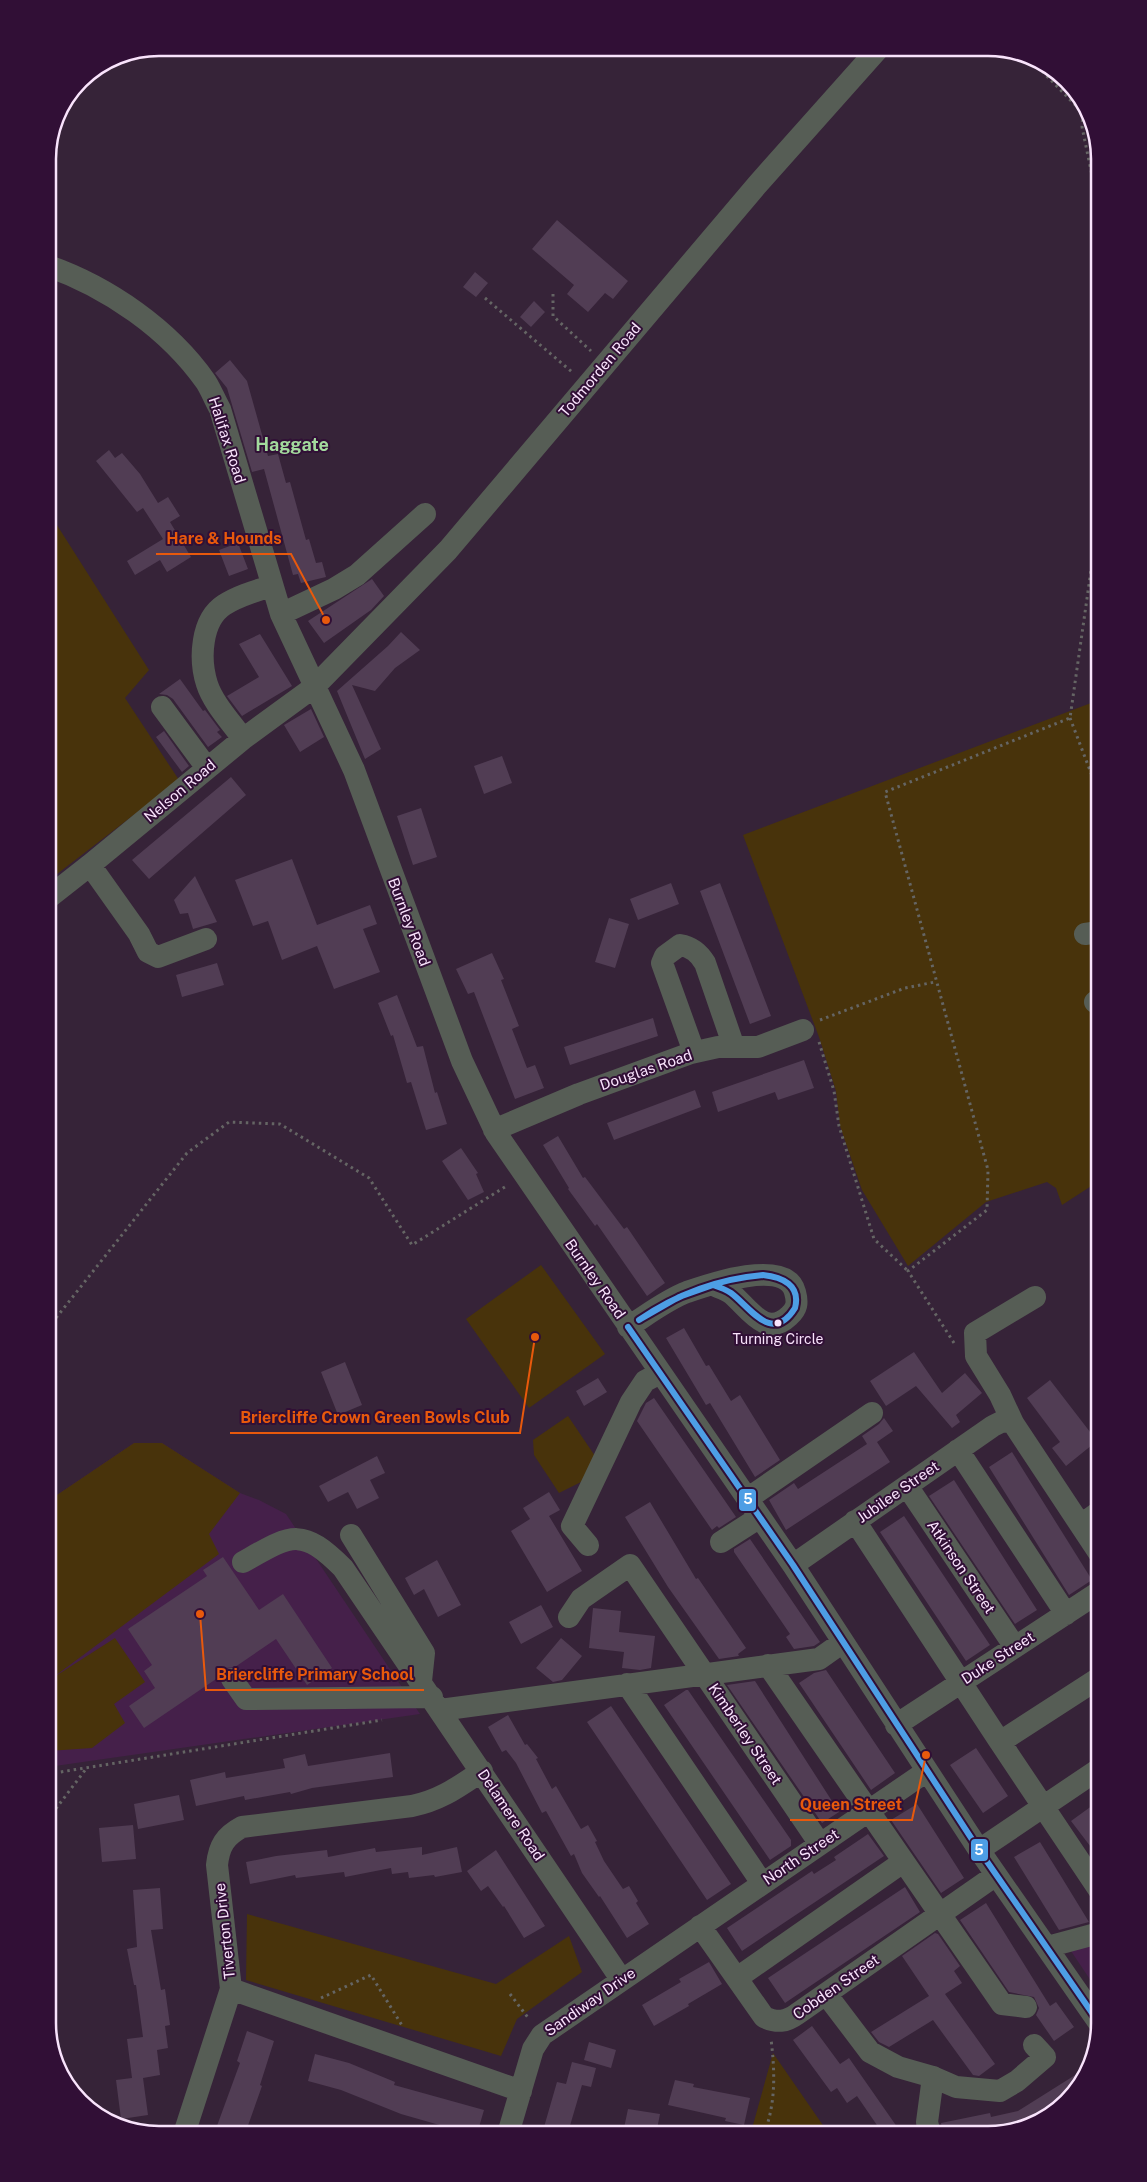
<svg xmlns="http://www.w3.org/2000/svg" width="1147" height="2182" font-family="'Public Sans',sans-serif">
  <rect width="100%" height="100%" fill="#362338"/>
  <path fill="#45204a" d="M 134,1443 L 162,1443 L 240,1493 L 259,1500 L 286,1514 L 420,1714 L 48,1767 L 48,1501 Z
    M 1099,1942 L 1099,1993 L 1071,1951 Z"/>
  <path fill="#48330b" d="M 48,511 L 149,670 L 125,698 L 179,780 L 48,881 Z
    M 1091,703 L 1099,705 L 1099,1181 L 1062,1205 L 1056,1188 L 1047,1182 L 986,1202 L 908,1266 L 862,1190 L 840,1126 L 836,1091 L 819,1037 L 743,835 Z
    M 541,1265 L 605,1354 L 529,1408 L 466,1319 Z
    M 568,1416 L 595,1456 L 587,1479 L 559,1493 L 534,1455 L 533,1440 Z
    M 134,1443 L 162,1443 L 240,1493 L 209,1534 L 219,1554 L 51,1679 L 115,1638 L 145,1682 L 114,1704 L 125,1723 L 92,1748 L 48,1751 L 48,1501 Z
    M 247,1914 L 496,1984 L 569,1936 L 582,1972 L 517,2019 L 501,2056 L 246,1980 Z
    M 773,2053 L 829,2134 L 774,2134 L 753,2125 Z"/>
  <path fill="#513d54" d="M 557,220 L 628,281 L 613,299 L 605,293 L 588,312 L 567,294 L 574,285 L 532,249 Z
    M 475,272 L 488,283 L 476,297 L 463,287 Z
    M 534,301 L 545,312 L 531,327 L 520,317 Z
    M 230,360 L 247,381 L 268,456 L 278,454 L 286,483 L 290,482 L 306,540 L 309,539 L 316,563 L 322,562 L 326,577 L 301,583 L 298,574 L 293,575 L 264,469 L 252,472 L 227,388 L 215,373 Z
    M 109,450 L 115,458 L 122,453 L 140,474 L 158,503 L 168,497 L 180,516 L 170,522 L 191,557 L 167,572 L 160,560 L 135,575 L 127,561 L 163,539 L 143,508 L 137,512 L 96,461 Z
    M 238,543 L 248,569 L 229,576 L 219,550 Z
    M 372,579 L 384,596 L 371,610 L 324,643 L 308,621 Z
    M 401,632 L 420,650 L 395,668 L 375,691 L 352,685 L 381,749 L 365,759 L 337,691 L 388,646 Z
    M 260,634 L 292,686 L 242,716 L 227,696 L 259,677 L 239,644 Z
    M 180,679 L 203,711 L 205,710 L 220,730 L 217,732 L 222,737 L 208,747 L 173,699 L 167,695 L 159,694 Z
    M 311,709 L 324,737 L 300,752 L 284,725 Z
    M 164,731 L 189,766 L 182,772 L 156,737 Z
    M 502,756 L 512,783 L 484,794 L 474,766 Z
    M 231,777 L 246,795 L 149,879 L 132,860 Z
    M 421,808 L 437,857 L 413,865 L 397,816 Z
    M 292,859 L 317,925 L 370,905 L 377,924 L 363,929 L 380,972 L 334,989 L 317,946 L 282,960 L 268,921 L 253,926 L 235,880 Z
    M 195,876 L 217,922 L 193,929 L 188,913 L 180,914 L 174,900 Z
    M 671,883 L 679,904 L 638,920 L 630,899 Z
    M 720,883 L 771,1016 L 750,1024 L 700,891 Z
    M 609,918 L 629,924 L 615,968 L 595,962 Z
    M 492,953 L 504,979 L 501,980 L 519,1026 L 512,1029 L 527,1068 L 535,1065 L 544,1088 L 515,1099 L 474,992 L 468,994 L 456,969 Z
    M 217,963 L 224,985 L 182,997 L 176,975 Z
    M 397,995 L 417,1047 L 423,1046 L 435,1093 L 437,1092 L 447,1124 L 426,1130 L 411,1082 L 407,1083 L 393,1035 L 391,1036 L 378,1003 Z
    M 653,1018 L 658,1036 L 570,1065 L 564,1047 Z
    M 804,1060 L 814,1088 L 778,1100 L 775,1092 L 718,1112 L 712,1092 Z
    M 695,1090 L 701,1107 L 614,1140 L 607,1123 Z
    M 558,1136 L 583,1178 L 585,1177 L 624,1229 L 627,1227 L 665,1283 L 647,1296 L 597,1224 L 595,1226 L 568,1189 L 569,1188 L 543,1145 Z
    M 461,1148 L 478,1173 L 476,1174 L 484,1192 L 468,1200 L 442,1161 Z
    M 684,1328 L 706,1366 L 709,1365 L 731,1401 L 740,1395 L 780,1460 L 755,1477 L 710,1403 L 706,1405 L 666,1338 Z
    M 914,1352 L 942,1393 L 965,1373 L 982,1393 L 956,1415 L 960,1422 L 952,1428 L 916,1386 L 886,1406 L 870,1381 Z
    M 345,1362 L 362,1405 L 338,1415 L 321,1372 Z
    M 598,1378 L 607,1392 L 584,1406 L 576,1391 Z
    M 1050,1380 L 1097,1441 L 1066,1466 L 1052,1448 L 1060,1442 L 1027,1398 Z
    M 654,1398 L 734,1514 L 736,1517 L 719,1528 L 717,1526 L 712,1530 L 637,1421 L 646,1403 Z
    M 884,1418 L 893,1431 L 877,1442 L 890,1462 L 786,1530 L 769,1500 L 794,1483 L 798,1489 L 867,1444 L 862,1436 L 879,1424 Z
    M 1012,1452 L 1092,1580 L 1069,1595 L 989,1467 Z
    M 377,1456 L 385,1473 L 370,1480 L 379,1498 L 357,1509 L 348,1492 L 328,1502 L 319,1486 Z
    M 954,1480 L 1037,1610 L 1015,1624 L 929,1496 Z
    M 549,1492 L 560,1510 L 549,1516 L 582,1571 L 547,1592 L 511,1531 L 530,1519 L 523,1508 Z
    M 650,1502 L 696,1579 L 698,1578 L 746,1648 L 738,1654 L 739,1656 L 719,1659 L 668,1587 L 625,1517 Z
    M 904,1516 L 990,1645 L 966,1661 L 880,1532 Z
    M 750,1539 L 820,1642 L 814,1646 L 794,1649 L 786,1637 L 790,1634 L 734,1552 L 734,1549 Z
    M 223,1557 L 259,1610 L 283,1594 L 332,1668 L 307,1685 L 276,1639 L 235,1667 L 225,1668 L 219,1677 L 144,1728 L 129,1706 L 155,1688 L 144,1671 L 152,1665 L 128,1629 L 207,1576 L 203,1570 Z
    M 437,1560 L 461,1605 L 438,1617 L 424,1589 L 414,1595 L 405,1578 Z
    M 541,1605 L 553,1627 L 521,1644 L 509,1622 Z
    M 593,1608 L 621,1611 L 619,1632 L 655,1636 L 651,1668 L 640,1670 L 622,1668 L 624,1652 L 589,1648 Z
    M 561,1638 L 582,1656 L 562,1680 L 553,1682 L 536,1668 Z
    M 826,1670 L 895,1773 L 871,1790 L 799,1683 L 814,1673 Z
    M 755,1681 L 839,1812 L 822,1823 L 727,1685 Z
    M 686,1690 L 688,1690 L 791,1840 L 791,1846 L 770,1860 L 664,1705 Z
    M 611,1706 L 731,1884 L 707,1900 L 587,1722 Z
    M 508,1715 L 525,1745 L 527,1744 L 538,1758 L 536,1759 L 552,1789 L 556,1786 L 581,1829 L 588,1825 L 597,1841 L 595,1842 L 604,1861 L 623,1889 L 629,1886 L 638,1901 L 636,1903 L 649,1924 L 627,1938 L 600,1896 L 599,1897 L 582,1873 L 574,1854 L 571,1856 L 546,1811 L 542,1813 L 516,1763 L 506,1750 L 502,1752 L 488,1727 Z
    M 976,1748 L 1008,1796 L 983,1813 L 950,1765 Z
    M 390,1753 L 393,1777 L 312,1788 L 291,1794 L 290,1792 L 245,1800 L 244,1796 L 196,1806 L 190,1780 L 225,1772 L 226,1778 L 285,1768 L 283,1759 L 305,1754 L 308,1766 Z
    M 179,1795 L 184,1820 L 138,1829 L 134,1804 Z
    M 1100,1800 L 1100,1859 L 1071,1821 Z
    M 917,1804 L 964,1878 L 941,1893 L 891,1820 Z
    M 133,1825 L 136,1859 L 102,1862 L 99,1828 Z
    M 868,1834 L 884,1856 L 742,1951 L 727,1928 L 812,1871 L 814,1874 L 836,1860 L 834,1857 Z
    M 1040,1842 L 1089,1922 L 1059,1930 L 1014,1857 Z
    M 422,1847 L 422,1855 L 457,1847 L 462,1872 L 435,1877 L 434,1875 L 409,1878 L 408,1872 L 392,1874 L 391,1868 L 345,1877 L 344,1872 L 296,1878 L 295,1875 L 250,1884 L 246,1862 L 276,1856 L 327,1850 L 328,1857 L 375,1848 L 376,1852 Z
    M 496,1850 L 545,1926 L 524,1938 L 504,1906 L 503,1907 L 488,1886 L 481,1891 L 467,1871 Z
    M 905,1887 L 920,1912 L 785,2003 L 768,1978 Z
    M 160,1888 L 163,1929 L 151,1930 L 161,1990 L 165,1989 L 170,2025 L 165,2026 L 168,2048 L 157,2050 L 160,2075 L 143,2078 L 148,2115 L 121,2119 L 116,2080 L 132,2078 L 127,2039 L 143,2037 L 136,1985 L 134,1985 L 127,1949 L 137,1947 L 133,1890 Z
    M 986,1903 L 1050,2006 L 1056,2002 L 1074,2027 L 1054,2041 L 1036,2015 L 1039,2008 L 1034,1997 L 1009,1992 L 960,1920 Z
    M 935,1933 L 938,1934 L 960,1966 L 954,1971 L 962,1983 L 945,1994 L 995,2064 L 979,2076 L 973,2075 L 933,2020 L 889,2047 L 879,2042 L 871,2032 L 929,1996 L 902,1956 Z
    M 709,1962 L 722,1984 L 688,2004 L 689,2006 L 654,2026 L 642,2005 L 681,1982 L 679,1979 Z
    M 812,2026 L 840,2064 L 849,2058 L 902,2134 L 883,2134 L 857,2096 L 847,2103 L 837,2088 L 831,2092 L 793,2040 Z
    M 247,2031 L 274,2041 L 260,2085 L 262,2086 L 245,2134 L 214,2134 L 240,2063 L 237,2061 Z
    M 589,2042 L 616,2050 L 611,2068 L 584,2060 Z
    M 315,2054 L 349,2063 L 395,2082 L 394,2085 L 484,2110 L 477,2134 L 453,2134 L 442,2131 L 443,2126 L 401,2114 L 341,2090 L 308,2081 Z
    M 572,2062 L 596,2068 L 591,2087 L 582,2085 L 569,2129 L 566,2128 L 564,2134 L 542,2134 L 557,2082 L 566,2084 Z
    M 1080,2072 L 1083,2076 L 1081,2084 L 1030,2126 L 987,2134 L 943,2134 L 941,2123 L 990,2113 L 991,2117 L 1018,2111 Z
    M 675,2080 L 694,2084 L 693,2087 L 750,2098 L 744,2125 L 725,2121 L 726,2118 L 668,2105 Z
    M 628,2109 L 660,2114 L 656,2134 L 624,2128 Z"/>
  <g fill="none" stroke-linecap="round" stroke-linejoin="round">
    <path stroke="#656564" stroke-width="3" stroke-dasharray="2.5 4" stroke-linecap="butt" d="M 1033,62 L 1092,122
      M 1083,113 L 1082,127 L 1099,209
      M 553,294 L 553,316 L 591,351
      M 485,298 L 572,372
      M 1070,718 L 1099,794
      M 820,1020 L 905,988 L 935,982
      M 819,1042 L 834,1091 L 839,1126 L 874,1239 L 908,1271
      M 48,1328 L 187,1153 L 229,1122 L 280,1124 L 369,1178 L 412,1245 L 508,1185
      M 954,1343 L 908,1271 L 987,1210 L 988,1170 L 885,792 L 1070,718 L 1099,514
      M 48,1774 L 382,1720
      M 48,1819 L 86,1769
      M 510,1994 L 529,2019
      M 321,1998 L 371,1975 L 403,2027
      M 764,2134 C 776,2103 775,2072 771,2039"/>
    <path stroke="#565d55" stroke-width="22" d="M 48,266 C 108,287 169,329 206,382 C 211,390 215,400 220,409 L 281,614 L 354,770 L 462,1061 L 496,1133 L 793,1565 L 979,1850 L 1099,2023
      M 281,614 L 334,589 L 357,575 L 425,514
      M 162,707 L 207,768
      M 243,739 C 231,722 213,703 207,684 C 199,659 201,620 224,605 C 238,596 255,591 271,586
      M 90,865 L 139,934 L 148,952 L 158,957 L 206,939
      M 48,898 L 90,865 L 243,739 L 314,687 L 448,550 L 757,185 L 879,48
      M 1085,934 L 1099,932
      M 1095,1002 L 1099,1002
      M 694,1052 L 662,963 L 665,956 L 680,945 C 692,947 699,953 705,963 L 734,1047
      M 494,1130 L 579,1094 L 691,1053 L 718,1047 L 758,1047 L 803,1030
      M 628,1327 C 647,1315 666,1300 687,1292 C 710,1284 786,1258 795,1292 C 798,1303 797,1309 789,1316 C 766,1338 749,1309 733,1295 C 728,1290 720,1288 713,1285
      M 1013,1423 L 1000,1395 L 976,1356 L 975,1333 L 1035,1297
      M 958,1450 L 1066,1614
      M 907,1486 L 1015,1647
      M 747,1499 L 872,1413
      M 855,1521 L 1000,1742
      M 1081,1525 L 1099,1512
      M 351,1535 L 424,1653 L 421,1681
      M 721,1542 L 760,1517
      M 588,1545 L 572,1526 L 631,1402 L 645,1381 L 660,1373
      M 243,1562 C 291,1535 301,1526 343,1568 L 621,1979
      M 793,1565 L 993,1426 L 1003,1421 L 1013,1423 L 1099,1553
      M 569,1617 L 581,1599 L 630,1565 L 820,1844
      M 768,1665 L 1002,2004 L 1026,2007
      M 232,1679 L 246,1699 L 432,1697
      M 627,1684 L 762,1883
      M 440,1710 L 819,1659 L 843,1642
      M 896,1725 L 1099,1592
      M 482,1771 C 458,1787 441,1800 412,1806 L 242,1827 C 225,1836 219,1846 217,1865 L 231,1989 L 521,2091
      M 979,1850 L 1099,1769
      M 1099,1890 L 1000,1742 L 1099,1678
      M 700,1926 L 764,2017 C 777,2023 786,2022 797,2014 L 996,1875
      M 1047,1947 L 1099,1933
      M 737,1978 L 903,1862
      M 826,1994 L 870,2052 L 898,2067 L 933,2077 L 956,2087 L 1000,2091 L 1017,2081 L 1045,2057 L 1034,2045
      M 184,2134 L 231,1989
      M 508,2134 L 533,2049 L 542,2035 L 927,1771
      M 930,2134 L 927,2122 L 933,2077"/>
    <defs>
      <path id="bus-1" d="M 763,1275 C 782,1277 801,1285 795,1308 C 772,1345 750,1307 731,1293 C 725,1289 719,1287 713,1285 L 679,1297 L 639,1320 C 677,1294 717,1279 763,1275 Z
        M 628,1327 L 793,1565 L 979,1850 L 1099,2023"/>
    </defs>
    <use href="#bus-1" stroke="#310f36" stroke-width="10"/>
    <use href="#bus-1" stroke="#4d9ee5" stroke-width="6"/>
  </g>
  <circle fill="#f9e3fc" stroke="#310f36" stroke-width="2" cx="778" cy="1323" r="4.5"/>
  <g text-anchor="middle" stroke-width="4" stroke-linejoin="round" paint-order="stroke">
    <g font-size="14" fill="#f9e3fc" stroke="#310f36">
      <text x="778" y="1344">Turning Circle</text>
    </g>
    <g font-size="15" fill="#f9e3fc" stroke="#310f36">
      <text transform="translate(600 370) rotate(-50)" y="5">Todmorden Road</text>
      <text transform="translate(227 440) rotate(72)" y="5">Halifax Road</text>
      <text transform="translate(180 791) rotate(-40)" y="5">Nelson Road</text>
      <text transform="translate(409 922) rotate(69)" y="5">Burnley Road</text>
      <text transform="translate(646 1070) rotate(-19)" y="5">Douglas Road</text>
      <text transform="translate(595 1279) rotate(55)" y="5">Burnley Road</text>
      <text transform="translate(898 1492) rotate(-35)" y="5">Jubilee Street</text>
      <text transform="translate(961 1567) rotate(56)" y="5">Atkinson Street</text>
      <text transform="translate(998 1658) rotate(-33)" y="5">Duke Street</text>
      <text transform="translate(745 1734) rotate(56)" y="5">Kimberley Street</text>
      <text transform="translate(511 1815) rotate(56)" y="5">Delamere Road</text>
      <text transform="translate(801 1857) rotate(-34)" y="5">North Street</text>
      <text transform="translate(225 1931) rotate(-96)" y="5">Tiverton Drive</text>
      <text transform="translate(836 1987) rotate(-35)" y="5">Cobden Street</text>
      <text transform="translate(590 2002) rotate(-35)" y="5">Sandiway Drive</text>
    </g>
    <g font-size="18" font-weight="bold" fill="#a3da9d" stroke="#310f36">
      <text x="292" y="451">Haggate</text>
    </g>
  </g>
  <path d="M0 0H1147V2182H0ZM159 56H988A103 103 0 0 1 1091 159V2023A103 103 0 0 1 988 2126H159A103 103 0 0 1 56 2023V159A103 103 0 0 1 159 56Z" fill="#310f36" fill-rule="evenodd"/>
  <path fill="none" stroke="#f9e3fc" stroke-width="2.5" d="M159 56H988A103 103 0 0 1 1091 159V2023A103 103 0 0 1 988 2126H159A103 103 0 0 1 56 2023V159A103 103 0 0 1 159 56Z"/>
  <path fill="none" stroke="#e8590c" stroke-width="2" d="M326 620L291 554H156M535 1337L520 1433H230M200 1614L206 1690H424M926 1755L912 1820H790"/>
  <g fill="#e8590c" stroke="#310f36" stroke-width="2">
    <circle cx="326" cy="620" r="5"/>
    <circle cx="535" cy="1337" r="5"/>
    <circle cx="200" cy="1614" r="5"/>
    <circle cx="926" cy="1755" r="5"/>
  </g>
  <g font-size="16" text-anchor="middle" font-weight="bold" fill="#e8590c" stroke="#310f36" stroke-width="4" stroke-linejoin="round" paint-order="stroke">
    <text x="224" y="544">Hare &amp; Hounds</text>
    <text x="375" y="1423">Briercliffe Crown Green Bowls Club</text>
    <text x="315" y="1680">Briercliffe Primary School</text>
    <text x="851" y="1810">Queen Street</text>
  </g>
  <g stroke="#310f36" stroke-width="2">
    <rect x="738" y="1488" width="19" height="24" rx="5" fill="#4d9ee5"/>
    <rect x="970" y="1838" width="19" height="24" rx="5" fill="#4d9ee5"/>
  </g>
  <g font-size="14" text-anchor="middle" font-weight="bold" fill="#fff">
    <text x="748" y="1504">5</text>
    <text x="979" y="1855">5</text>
  </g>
</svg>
